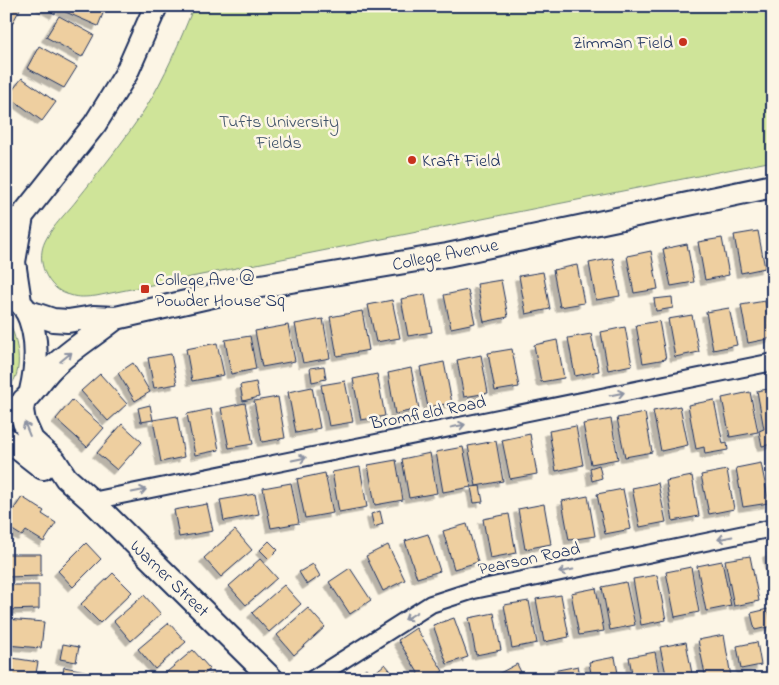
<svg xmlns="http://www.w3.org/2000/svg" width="779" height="685" font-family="'Indie Flower',sans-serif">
  <defs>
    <filter id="shadow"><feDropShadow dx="-4.5" dy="4.5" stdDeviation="0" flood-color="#0004"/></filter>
  </defs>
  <rect width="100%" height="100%" fill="#fcf5e5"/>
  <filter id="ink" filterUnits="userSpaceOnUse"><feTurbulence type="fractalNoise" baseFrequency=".02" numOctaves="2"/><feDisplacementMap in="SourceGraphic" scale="10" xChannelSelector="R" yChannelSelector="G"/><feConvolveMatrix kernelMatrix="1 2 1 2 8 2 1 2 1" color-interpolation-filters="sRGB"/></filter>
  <g filter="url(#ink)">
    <path fill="#cfe499" stroke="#758a7c" d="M 194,6 L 773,6 L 773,161 L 96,296 C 87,297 78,298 70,295 C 51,291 39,269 42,251 C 44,234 66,214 76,201 C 100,171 124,141 145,109 C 165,77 180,41 194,6 Z
      M 6,315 C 16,334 28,374 6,389 Z"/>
    <path fill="#eecfa0" stroke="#1b2f5e" filter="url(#shadow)" d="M 6,6 L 14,6 L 20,9 L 6,35 Z
      M 41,6 L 59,6 L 55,14 Z
      M 63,6 L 106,6 L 98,26 L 61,10 Z
      M 59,16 L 94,35 L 82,57 L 46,37 Z
      M 39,46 L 77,67 L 64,88 L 27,68 Z
      M 22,78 L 56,102 L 42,121 L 8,96 Z
      M 758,231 L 765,268 L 741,273 L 734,235 Z
      M 722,238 L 729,275 L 705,280 L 698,242 Z
      M 687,244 L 694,282 L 671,286 L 663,249 Z
      M 651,251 L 658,289 L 634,293 L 627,256 Z
      M 613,258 L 620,296 L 596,300 L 589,263 Z
      M 577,265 L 584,303 L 560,307 L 553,270 Z
      M 543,272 L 550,309 L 526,314 L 519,276 Z
      M 501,280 L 508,317 L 484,322 L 477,284 Z
      M 468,290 L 475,323 L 451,328 L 444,295 Z
      M 425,294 L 432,332 L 408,336 L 401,299 Z
      M 672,297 L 673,308 L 656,311 L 654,299 Z
      M 392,300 L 400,338 L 376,342 L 368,305 Z
      M 765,301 L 772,338 L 748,343 L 741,305 Z
      M 729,308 L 737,345 L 713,350 L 706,312 Z
      M 362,311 L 369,350 L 337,356 L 330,317 Z
      M 692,315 L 699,352 L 675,357 L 668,319 Z
      M 323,319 L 330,358 L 303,363 L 295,324 Z
      M 659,321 L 666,359 L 643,363 L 636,325 Z
      M 288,325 L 295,361 L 262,367 L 255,331 Z
      M 625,327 L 632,365 L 608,370 L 601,332 Z
      M 591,334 L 599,371 L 575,376 L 568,338 Z
      M 250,336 L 256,369 L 231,374 L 225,340 Z
      M 557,340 L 564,378 L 541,382 L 534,345 Z
      M 217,343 L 224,375 L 192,381 L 186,349 Z
      M 512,349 L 519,387 L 495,391 L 488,353 Z
      M 171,354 L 177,384 L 154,388 L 148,358 Z
      M 481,355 L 488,393 L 464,397 L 457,360 Z
      M 444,362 L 452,403 L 428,407 L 420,367 Z
      M 133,363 L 150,392 L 135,401 L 118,373 Z
      M 324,366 L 326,379 L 312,382 L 310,368 Z
      M 411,368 L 419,409 L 395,414 L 388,373 Z
      M 100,374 L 127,404 L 108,421 L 81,391 Z
      M 377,374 L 385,416 L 361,420 L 353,379 Z
      M 345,381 L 353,422 L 329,426 L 321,385 Z
      M 256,382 L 259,397 L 243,401 L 240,385 Z
      M 312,387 L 320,428 L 296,433 L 288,392 Z
      M 773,388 L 773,444 L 762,446 L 759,431 L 764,429 L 757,391 Z
      M 750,392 L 758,432 L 730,437 L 722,398 Z
      M 278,397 L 285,438 L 262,442 L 254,401 Z
      M 72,400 L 104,428 L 87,447 L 56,419 Z
      M 714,400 L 723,444 L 727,443 L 728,450 L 705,454 L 704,447 L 696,449 L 688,405 Z
      M 245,403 L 253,444 L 229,448 L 221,408 Z
      M 150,405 L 153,420 L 141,422 L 138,408 Z
      M 680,406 L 688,445 L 661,451 L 653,411 Z
      M 211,409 L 219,450 L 195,455 L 187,414 Z
      M 645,413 L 652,452 L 625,457 L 617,418 Z
      M 177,416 L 184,457 L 161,462 L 153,420 Z
      M 611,419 L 618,459 L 591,464 L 583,424 Z
      M 122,424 L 142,442 L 117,470 L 97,453 Z
      M 576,426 L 583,465 L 556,471 L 549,431 Z
      M 530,434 L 537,474 L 510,479 L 502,440 Z
      M 496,441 L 503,481 L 476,486 L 468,446 Z
      M 463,447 L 471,487 L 443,492 L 436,452 Z
      M 430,453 L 437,493 L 409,498 L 402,459 Z
      M 396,460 L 403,500 L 375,505 L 368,465 Z
      M 761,463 L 769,503 L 743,507 L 736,468 Z
      M 599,465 L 602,478 L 592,481 L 590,468 Z
      M 360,467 L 367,507 L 339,512 L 332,472 Z
      M 727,470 L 734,509 L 709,514 L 701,475 Z
      M 325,473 L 333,513 L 305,518 L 297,479 Z
      M 692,476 L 699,516 L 673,521 L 666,481 Z
      M 291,483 L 299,523 L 271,528 L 263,488 Z
      M 658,483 L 666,522 L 640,527 L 632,488 Z
      M 480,486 L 483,502 L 474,503 L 471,487 Z
      M 623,489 L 631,529 L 605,534 L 597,494 Z
      M 255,494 L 259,514 L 224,521 L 220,500 Z
      M 588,496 L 595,536 L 569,540 L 562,501 Z
      M 22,497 L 44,511 L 42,514 L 56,523 L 44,542 L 26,531 L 22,536 L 6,526 L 6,521 Z
      M 207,504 L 213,531 L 179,537 L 174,510 Z
      M 544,504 L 551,544 L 525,549 L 518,509 Z
      M 380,511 L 383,524 L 374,527 L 371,514 Z
      M 509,514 L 516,553 L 490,558 L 483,519 Z
      M 467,524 L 478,562 L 454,569 L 443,531 Z
      M 235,530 L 252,550 L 221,577 L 204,558 Z
      M 428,534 L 440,571 L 417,578 L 405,541 Z
      M 269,541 L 278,550 L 269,559 L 260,550 Z
      M 86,543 L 101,559 L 73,587 L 58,571 Z
      M 388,545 L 405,580 L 383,591 L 366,556 Z
      M 773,551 L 773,582 L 767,553 Z
      M 6,554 L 41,554 L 41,576 L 6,577 Z
      M 750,556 L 759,601 L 734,606 L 725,560 Z
      M 260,559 L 277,578 L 246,605 L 229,586 Z
      M 722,561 L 731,606 L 706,611 L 697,566 Z
      M 313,564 L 320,576 L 307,585 L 299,572 Z
      M 691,567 L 699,612 L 675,617 L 666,572 Z
      M 350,568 L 371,600 L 350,614 L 329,582 Z
      M 113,573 L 132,592 L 100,623 L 81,604 Z
      M 657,575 L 666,620 L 641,625 L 633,579 Z
      M 626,582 L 635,625 L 610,630 L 602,587 Z
      M 6,585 L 39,585 L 39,609 L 6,610 Z
      M 284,585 L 301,604 L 269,632 L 252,613 Z
      M 596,588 L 604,631 L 579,635 L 571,593 Z
      M 144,595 L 161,614 L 131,641 L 114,621 Z
      M 561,595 L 569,637 L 544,642 L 536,599 Z
      M 529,601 L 537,643 L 512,648 L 504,605 Z
      M 308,608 L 325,627 L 294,655 L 277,635 Z
      M 768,609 L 772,626 L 755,630 L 751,613 Z
      M 494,613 L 501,650 L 476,655 L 469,618 Z
      M 454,618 L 468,657 L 447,664 L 433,625 Z
      M 6,619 L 44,622 L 41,648 L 6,645 Z
      M 169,623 L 186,642 L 155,669 L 138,649 Z
      M 416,628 L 443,671 L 431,679 L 422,679 L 398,640 Z
      M 724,635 L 731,677 L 706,679 L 698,640 Z
      M 686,642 L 693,679 L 667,679 L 660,647 Z
      M 757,642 L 761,665 L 741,669 L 737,646 Z
      M 63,644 L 79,647 L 76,662 L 60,659 Z
      M 193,650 L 210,669 L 199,679 L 164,679 L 162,676 Z
      M 655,652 L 660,679 L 633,679 L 629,657 Z
      M 6,657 L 38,662 L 35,679 L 6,679 Z
      M 615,657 L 619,679 L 592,679 L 589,662 Z
      M 385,664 L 395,676 L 392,679 L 353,679 L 366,668 L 372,675 Z
      M 517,664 L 523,676 L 518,679 L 500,679 L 498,674 Z
      M 578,666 L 581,679 L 555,679 L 553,671 Z
      M 64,667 L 85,671 L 84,679 L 62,679 Z
      M 213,672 L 218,679 L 205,679 Z"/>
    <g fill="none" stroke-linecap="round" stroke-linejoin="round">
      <defs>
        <path id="street" d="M 92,501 L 773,362
          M 313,679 L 431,604 L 474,590 L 773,528"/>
        <path id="secondary" d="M 6,225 L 22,216 L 95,124 L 126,74 L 156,6
          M 6,291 C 13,297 21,302 26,310 C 39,335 37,365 31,391
          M 20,302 L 14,262 L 22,216
          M 26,311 L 53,320 L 68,321 L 93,317 L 116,318 L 243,289 L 447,255 L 773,186
          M 24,400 L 22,410 L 24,422 L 32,440 L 55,461 L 66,478 L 92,501 L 272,679
          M 6,414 C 23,408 39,381 52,368 C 71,349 95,335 116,318
          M 6,439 L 43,468"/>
      </defs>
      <use href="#street" stroke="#1b2f5e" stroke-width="20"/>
      <use href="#secondary" stroke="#1b2f5e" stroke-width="26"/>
      <use href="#street" stroke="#fcf5e5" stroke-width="16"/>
      <use href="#secondary" stroke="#fcf5e5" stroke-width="22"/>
    </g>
    <defs><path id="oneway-shaft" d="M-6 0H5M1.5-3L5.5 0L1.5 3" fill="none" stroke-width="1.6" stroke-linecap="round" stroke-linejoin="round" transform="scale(1.25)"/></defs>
    <g stroke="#8c92a2">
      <use href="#oneway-shaft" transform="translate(66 357) rotate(-39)"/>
      <use href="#oneway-shaft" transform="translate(617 394) rotate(-11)"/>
      <use href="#oneway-shaft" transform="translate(458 426) rotate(-11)"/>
      <use href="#oneway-shaft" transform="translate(27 429) rotate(-112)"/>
      <use href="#oneway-shaft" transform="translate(299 459) rotate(-11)"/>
      <use href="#oneway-shaft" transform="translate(139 491) rotate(-11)"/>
      <use href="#oneway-shaft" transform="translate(725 538) rotate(168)"/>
      <use href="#oneway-shaft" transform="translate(566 571) rotate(168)"/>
      <use href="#oneway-shaft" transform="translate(411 616) rotate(148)"/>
    </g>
  </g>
  <g fill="#c8321e" stroke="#fcf5e5" stroke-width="2">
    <circle cx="683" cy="42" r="5"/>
    <circle cx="412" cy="160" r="5"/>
    <rect x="140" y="284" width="10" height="10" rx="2.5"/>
  </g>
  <g text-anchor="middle" stroke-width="5" stroke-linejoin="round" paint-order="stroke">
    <g font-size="18" fill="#1b2f5e" stroke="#fcf5e5" text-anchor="start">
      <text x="673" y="48" text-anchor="end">Zimman Field</text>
      <text x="422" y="166">Kraft Field</text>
      <text x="155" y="285">College Ave @<tspan x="155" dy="21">Powder House Sq</tspan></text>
    </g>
    <g font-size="18" fill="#3f536a" stroke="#fcf5e5">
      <text x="279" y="127">Tufts University<tspan x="279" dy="21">Fields</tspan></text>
    </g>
    <g font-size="18" fill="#1b2f5e" stroke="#fcf5e5">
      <text transform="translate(445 254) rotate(-11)" y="6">College Avenue</text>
      <text transform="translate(428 412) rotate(-11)" y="6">Bromfield Road</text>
      <text transform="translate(529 558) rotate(-12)" y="6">Pearson Road</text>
      <text transform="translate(170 578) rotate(44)" y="6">Warner Street</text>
    </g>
  </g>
  <rect width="779" height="685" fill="none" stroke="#fcf5e5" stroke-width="25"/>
  <rect x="12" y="12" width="754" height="660" fill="none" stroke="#1b2f5e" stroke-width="2" filter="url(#ink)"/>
</svg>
